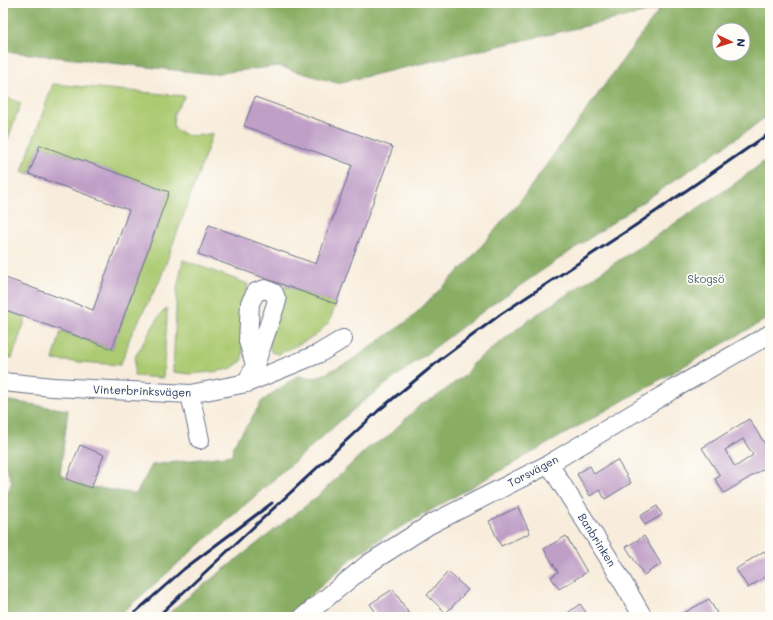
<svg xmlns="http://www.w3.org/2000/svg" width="773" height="620" font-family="Mali,sans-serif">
  <rect width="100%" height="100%" fill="#fdfcf7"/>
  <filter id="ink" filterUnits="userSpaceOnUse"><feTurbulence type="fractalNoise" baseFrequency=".025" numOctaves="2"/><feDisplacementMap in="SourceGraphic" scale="8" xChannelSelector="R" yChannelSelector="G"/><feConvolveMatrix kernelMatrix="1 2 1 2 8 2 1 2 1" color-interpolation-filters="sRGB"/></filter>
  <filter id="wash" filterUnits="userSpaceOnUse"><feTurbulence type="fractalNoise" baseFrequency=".012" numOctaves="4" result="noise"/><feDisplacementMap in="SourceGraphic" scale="16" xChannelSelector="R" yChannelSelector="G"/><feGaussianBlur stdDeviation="0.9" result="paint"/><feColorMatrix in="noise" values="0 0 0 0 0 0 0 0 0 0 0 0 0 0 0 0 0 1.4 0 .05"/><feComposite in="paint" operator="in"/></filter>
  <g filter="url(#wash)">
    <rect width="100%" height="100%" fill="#f8eddc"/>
    <path fill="#acca72" stroke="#647c68" d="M 53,84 L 185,96 L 174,113 L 173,126 C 183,139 198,136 213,133 L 160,280 L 130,337 L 126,351 L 120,365 L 53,360 L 61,331 L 112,349 L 169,192 L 40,145 L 29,174 L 22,171 Z
      M 3,96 L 21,103 L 4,149 L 3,149 Z
      M 183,260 L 248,284 L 242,361 L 230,369 L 213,372 L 190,374 L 173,372 L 177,289 Z
      M 285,286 L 336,304 L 329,322 L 315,336 L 279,354 L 271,352 L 269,340 Z
      M 167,308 L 167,319 L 163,378 L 134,376 L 135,357 L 159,316 Z
      M 3,309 L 26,318 L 12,358 L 3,357 Z"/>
    <path fill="#89ae64" stroke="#526e61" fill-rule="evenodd" d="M 3,3 L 770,3 L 770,113 L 750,129 L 490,306 L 361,403 L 117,617 L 3,617 L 3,503 L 12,482 L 3,460 L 3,400 L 68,410 L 60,475 L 93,487 L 136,494 L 152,465 L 232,455 L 233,445 L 248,424 L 262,401 L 297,376 L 316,378 L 349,362 L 409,320 L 468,262 L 523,197 L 660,9 L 337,83 L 278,66 L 211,74 L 3,51 ZM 719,30 L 743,30 L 743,54 L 719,54 Z
      M 770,157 L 770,317 L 382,538 L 355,556 L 286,617 L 165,617 L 178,605 L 317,497 L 370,446 L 385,439 L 419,406 L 436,397 L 466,374 L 472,364 L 530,319 L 733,185 Z"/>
    <g id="blocks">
      <path fill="#c09fc7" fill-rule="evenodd" d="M 255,97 L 393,147 L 336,304 L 198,254 L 209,225 L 316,264 L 352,165 L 244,126 Z
        M 40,145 L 169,192 L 112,349 L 3,309 L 3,277 L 93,310 L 129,210 L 29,174 Z
        M 749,419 L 767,447 L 770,446 L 770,465 L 724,493 L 715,479 L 720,476 L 702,448 ZM 743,439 L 753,455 L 735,467 L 725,450 Z
        M 80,445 L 104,455 L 91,488 L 66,479 Z
        M 617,460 L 631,483 L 605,499 L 600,490 L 590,496 L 577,474 L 590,466 L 594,474 Z
        M 657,506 L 662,515 L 645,525 L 640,516 Z
        M 518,507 L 530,533 L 501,546 L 489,521 Z
        M 566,536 L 587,572 L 559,589 L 551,577 L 558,572 L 544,549 Z
        M 644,536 L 661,564 L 644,575 L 626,547 Z
        M 764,551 L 770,561 L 770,574 L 748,588 L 736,569 Z
        M 448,572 L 468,590 L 446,613 L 427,595 Z
        M 393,589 L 411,617 L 379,617 L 370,604 Z
        M 709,599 L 719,617 L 681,617 L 680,615 Z
        M 580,604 L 588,615 L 584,617 L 562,617 Z"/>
    </g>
  </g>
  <g filter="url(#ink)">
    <use href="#blocks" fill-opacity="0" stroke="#68728a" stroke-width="1"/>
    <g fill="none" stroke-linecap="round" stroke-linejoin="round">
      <defs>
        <path id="minor" d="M 3,382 L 53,387 L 190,394 L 247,383 L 318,354 L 343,339
          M 247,383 L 255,365 L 277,301 L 274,293 L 265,289 L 256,292 L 250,303 L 248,341 L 255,365
          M 190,394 L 200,440
          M 549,464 L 608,557 L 643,617
          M 303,617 L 368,564 L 429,525 L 549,464 L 672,390 L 770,334"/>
      </defs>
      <use href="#minor" stroke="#68728a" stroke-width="20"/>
      <use href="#minor" stroke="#fff" stroke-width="18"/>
      <path stroke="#1b2f5e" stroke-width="3" d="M 130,617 L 184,569 L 272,503
        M 157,617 L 378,411 L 441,359 L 501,314 L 636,225 L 770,133"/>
    </g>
  </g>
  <g text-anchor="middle" stroke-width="3.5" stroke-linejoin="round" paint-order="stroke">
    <g font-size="11" fill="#465e64" stroke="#fdfcf7">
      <text x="706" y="283">Skogsö</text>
    </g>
    <g font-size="11" fill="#1b2f5e" stroke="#fdfcf7">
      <text transform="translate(142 391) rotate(2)" y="4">Vinterbrinksvägen</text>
      <text transform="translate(533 471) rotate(-28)" y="4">Torsvägen</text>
      <text transform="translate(597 540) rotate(58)" y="4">Banbrinken</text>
    </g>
  </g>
  <rect width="773" height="620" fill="none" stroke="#fdfcf7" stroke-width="16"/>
  <g transform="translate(731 42) rotate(94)"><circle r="19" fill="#fdfcf7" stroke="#a3aaba"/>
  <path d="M0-3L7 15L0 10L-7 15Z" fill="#c8321e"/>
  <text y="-6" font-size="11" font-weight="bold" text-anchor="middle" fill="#1b2f5e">N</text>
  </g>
</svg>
